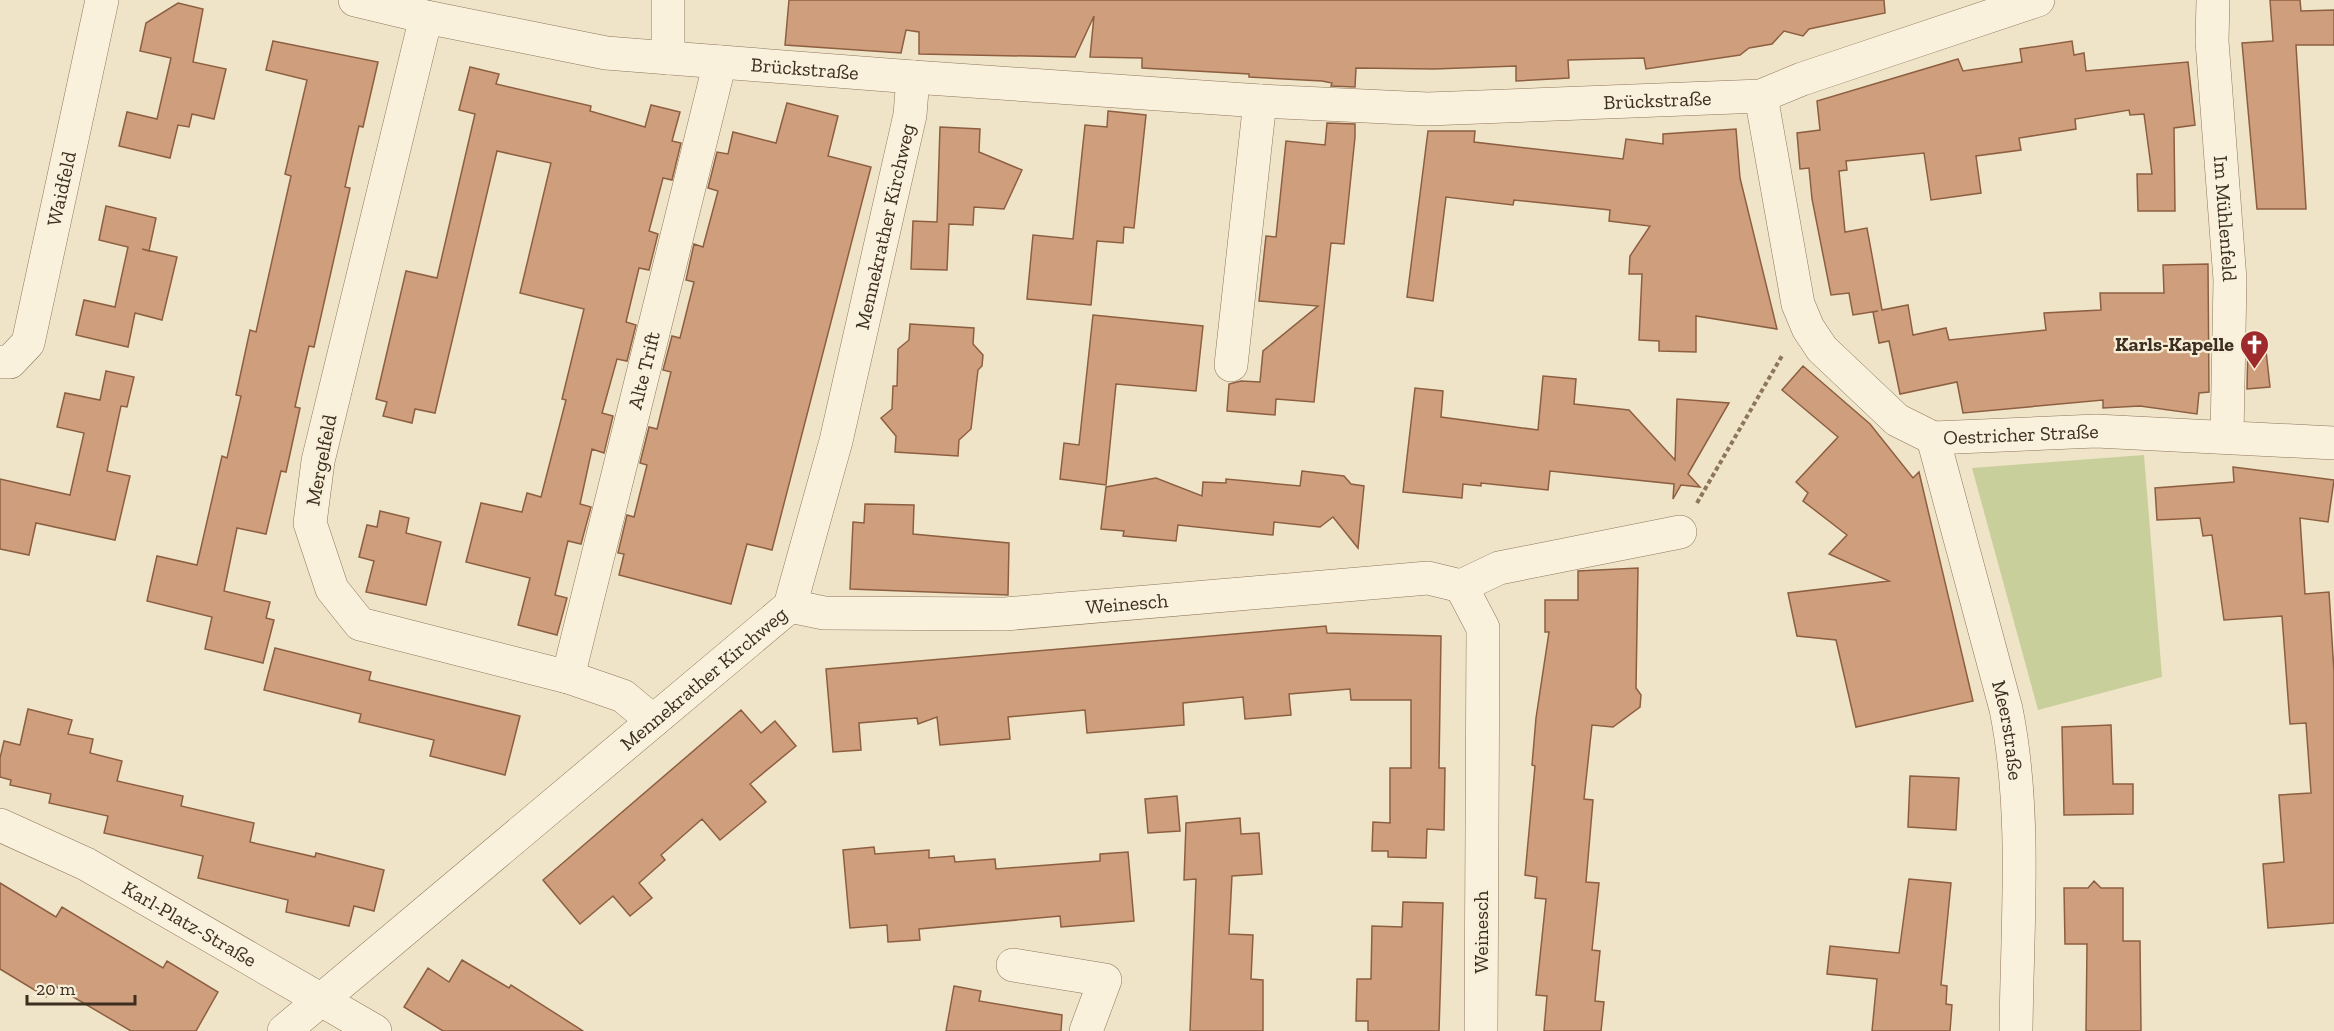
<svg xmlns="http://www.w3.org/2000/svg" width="2334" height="1031" font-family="'Zilla Slab',serif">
  <rect width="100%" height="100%" fill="#f0e4c8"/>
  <path fill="#c9cf9b" d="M 2144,455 L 2162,677 L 2038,710 L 1972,468 Z"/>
  <path fill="#cf9f7d" stroke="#8d5f41" stroke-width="1.5" d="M 789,0 L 1884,0 L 1885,13 L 1809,29 L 1803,36 L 1784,31 L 1772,44 L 1749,48 L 1740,55 L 1646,69 L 1644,58 L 1568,60 L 1569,78 L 1516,81 L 1516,66 L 1434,69 L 1356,68 L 1355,87 L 1331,86 L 1332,83 L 1322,81 L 1249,77 L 1249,74 L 1142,68 L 1142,58 L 1090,57 L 1094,16 L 1075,57 L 919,54 L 919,32 L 906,30 L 901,53 L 785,45 Z
    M 2270,0 L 2300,0 L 2301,11 L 2334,10 L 2334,45 L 2296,45 L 2306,209 L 2257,209 L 2242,43 L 2273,41 Z
    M 178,3 L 203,9 L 193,62 L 226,69 L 214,119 L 192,114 L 189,127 L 178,125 L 170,158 L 119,146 L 127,112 L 157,119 L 171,58 L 140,51 L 146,23 Z
    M 273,41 L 378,62 L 363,127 L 359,126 L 352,156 L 345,187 L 350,188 L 314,347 L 309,346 L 302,376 L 295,407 L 300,408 L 286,472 L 281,471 L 266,534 L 237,528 L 224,591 L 270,602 L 266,618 L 274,620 L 263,663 L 205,649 L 212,617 L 147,601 L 157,556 L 197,565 L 222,456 L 227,458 L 241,396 L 236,395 L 250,330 L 256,332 L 284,207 L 291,176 L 285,174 L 307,80 L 266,70 Z
    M 2072,41 L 2074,55 L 2084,53 L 2086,71 L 2188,62 L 2195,125 L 2174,128 L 2175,211 L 2138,211 L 2137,174 L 2152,174 L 2144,114 L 2130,115 L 2129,110 L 2075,119 L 2076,129 L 2019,138 L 2021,150 L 1976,156 L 1981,193 L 1931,200 L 1924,153 L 1846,161 L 1847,170 L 1839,171 L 1845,232 L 1867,228 L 1882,310 L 1908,305 L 1913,335 L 1946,328 L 1949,340 L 2046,330 L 2044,313 L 2101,310 L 2100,293 L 2164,293 L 2163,265 L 2208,264 L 2209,392 L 2199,393 L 2197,414 L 2140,406 L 2103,408 L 2103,400 L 1963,413 L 1957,382 L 1900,394 L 1889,341 L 1879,343 L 1873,312 L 1878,311 L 1853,315 L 1849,293 L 1831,295 L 1812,199 L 1809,168 L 1800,169 L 1797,133 L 1820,130 L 1817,101 L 1958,59 L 1963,71 L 2022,62 L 2020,49 Z
    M 470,67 L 499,74 L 496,84 L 591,106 L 590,111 L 645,127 L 651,105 L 680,112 L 672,141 L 681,143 L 672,180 L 663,178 L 649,231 L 658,234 L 649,270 L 639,268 L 626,322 L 636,325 L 627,361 L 617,359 L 602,413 L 613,416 L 604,453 L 592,449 L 580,504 L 591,507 L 581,544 L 568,541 L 555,595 L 567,598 L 557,635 L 518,625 L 530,578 L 466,562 L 481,503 L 522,512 L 527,493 L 541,497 L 566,400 L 562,399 L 584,309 L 520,293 L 551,163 L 497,151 L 435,413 L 415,409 L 412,423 L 383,416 L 387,402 L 376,399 L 406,271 L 437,278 L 475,114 L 459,110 Z
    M 787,103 L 838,116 L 828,156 L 871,167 L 772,550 L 747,544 L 731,604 L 619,575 L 624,554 L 618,553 L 627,515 L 634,517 L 647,465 L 640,463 L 649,427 L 657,429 L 671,372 L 663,370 L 672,336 L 680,338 L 694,282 L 686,280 L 694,244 L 703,247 L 718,191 L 708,188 L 717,152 L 728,154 L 733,132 L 776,143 Z
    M 1108,111 L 1146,115 L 1134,228 L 1124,227 L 1123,243 L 1097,241 L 1091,305 L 1027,299 L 1033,235 L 1073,239 L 1085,125 L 1107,127 Z
    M 1327,123 L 1355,124 L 1355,137 L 1344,244 L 1331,243 L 1314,402 L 1276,399 L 1275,415 L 1227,411 L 1229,384 L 1241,381 L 1260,382 L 1263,351 L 1318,306 L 1259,301 L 1266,236 L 1276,237 L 1286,141 L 1325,145 Z
    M 940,127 L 980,129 L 979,152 L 1022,170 L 1004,209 L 974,207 L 973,225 L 949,224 L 947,270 L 911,269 L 913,221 L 937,222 Z
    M 1736,129 L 1740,178 L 1777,329 L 1696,316 L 1696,352 L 1659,351 L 1659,341 L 1639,340 L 1642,274 L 1629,274 L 1630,256 L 1650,226 L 1609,221 L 1610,210 L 1514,200 L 1513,205 L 1446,197 L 1433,301 L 1407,297 L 1428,131 L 1475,131 L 1474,142 L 1623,159 L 1626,139 L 1663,144 L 1663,134 Z
    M 106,206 L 156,218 L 149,251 L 142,249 L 177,257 L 162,320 L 135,313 L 128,347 L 76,335 L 84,300 L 115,307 L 121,279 L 128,247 L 99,240 Z
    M 1093,315 L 1203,326 L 1196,391 L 1116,384 L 1106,485 L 1060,479 L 1064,443 L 1079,445 Z
    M 910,324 L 974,328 L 973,344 L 983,355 L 982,366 L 978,370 L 971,429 L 959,440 L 958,456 L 895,452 L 896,436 L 881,418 L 892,409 L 893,386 L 897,386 L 898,349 L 909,340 Z
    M 2257,343 L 2266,351 L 2270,387 L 2247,389 L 2248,344 Z
    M 1803,366 L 1870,424 L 1913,478 L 1919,472 L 1973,701 L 1856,727 L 1836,640 L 1797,636 L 1788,593 L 1889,581 L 1829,554 L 1847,535 L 1803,501 L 1808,493 L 1796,482 L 1838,437 L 1782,390 Z
    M 106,371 L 134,377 L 127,407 L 121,406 L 107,471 L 130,476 L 115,540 L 36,523 L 29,555 L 0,549 L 0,479 L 70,495 L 84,433 L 57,427 L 65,393 L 100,400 Z
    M 1543,376 L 1576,379 L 1574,404 L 1629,410 L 1675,460 L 1677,399 L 1729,403 L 1688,474 L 1700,487 L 1681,485 L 1673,499 L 1674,484 L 1550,471 L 1548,490 L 1481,483 L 1481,486 L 1463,484 L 1462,498 L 1403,492 L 1415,388 L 1443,391 L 1441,417 L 1538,430 Z
    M 2233,467 L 2334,480 L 2328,522 L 2300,518 L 2305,594 L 2329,592 L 2334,672 L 2334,923 L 2268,928 L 2263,864 L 2284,862 L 2279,795 L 2311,793 L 2306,723 L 2290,724 L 2282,616 L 2224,620 L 2212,535 L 2203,536 L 2200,518 L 2157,520 L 2155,488 L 2234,482 Z
    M 1302,471 L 1344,476 L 1351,484 L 1364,486 L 1358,548 L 1333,517 L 1320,527 L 1274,522 L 1273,535 L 1178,525 L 1176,541 L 1123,536 L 1124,531 L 1101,529 L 1106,487 L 1156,478 L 1202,496 L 1203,482 L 1226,483 L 1226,479 L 1300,486 Z
    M 865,504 L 914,505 L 913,534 L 1009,543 L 1008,595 L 850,589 L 853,522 L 864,523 Z
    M 380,511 L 409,518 L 406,533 L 441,542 L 426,605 L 366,592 L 374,561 L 359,557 L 367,525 L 377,527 Z
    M 1638,568 L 1636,688 L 1641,695 L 1640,707 L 1613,727 L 1592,725 L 1584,799 L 1593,800 L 1586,882 L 1599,883 L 1592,950 L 1600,951 L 1595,1001 L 1604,1002 L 1601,1031 L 1544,1031 L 1547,996 L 1536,995 L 1546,899 L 1535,898 L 1537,877 L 1525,875 L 1535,766 L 1532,765 L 1536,718 L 1549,632 L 1545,632 L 1545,600 L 1578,600 L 1578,571 Z
    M 1326,626 L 1327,633 L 1441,636 L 1439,768 L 1445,768 L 1444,830 L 1427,829 L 1426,858 L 1388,857 L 1388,851 L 1372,851 L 1373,822 L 1390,823 L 1390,768 L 1411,768 L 1411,700 L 1351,700 L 1350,689 L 1289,694 L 1291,715 L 1245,719 L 1243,697 L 1183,703 L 1184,725 L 1087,733 L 1085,710 L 1008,717 L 1010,739 L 940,745 L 937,717 L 918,724 L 917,718 L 859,723 L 861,750 L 833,752 L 826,669 Z
    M 275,648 L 371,672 L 369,680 L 520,716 L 505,775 L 430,756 L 434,740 L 359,722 L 361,714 L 264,690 Z
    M 28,709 L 72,720 L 68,734 L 93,739 L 90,753 L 122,761 L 117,781 L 183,796 L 181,806 L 254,823 L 250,842 L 315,857 L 316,853 L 384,870 L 374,911 L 354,906 L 349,926 L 286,912 L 288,900 L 198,878 L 203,856 L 104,833 L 108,816 L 49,803 L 51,794 L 10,785 L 11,780 L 0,777 L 0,758 L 4,741 L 20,745 Z
    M 741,710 L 761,733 L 775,721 L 796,746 L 750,784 L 766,802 L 720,840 L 702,819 L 661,855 L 665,860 L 639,883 L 652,898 L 630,916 L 613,896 L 580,924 L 543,880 Z
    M 2111,725 L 2113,784 L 2133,784 L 2133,814 L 2064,815 L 2062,727 Z
    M 1910,776 L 1959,778 L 1956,830 L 1908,827 Z
    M 1177,796 L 1180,831 L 1148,833 L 1145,799 Z
    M 1240,818 L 1241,834 L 1259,833 L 1262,874 L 1232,876 L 1229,934 L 1253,935 L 1251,979 L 1263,980 L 1263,1031 L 1190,1031 L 1196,879 L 1184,880 L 1186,823 Z
    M 874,847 L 875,854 L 929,850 L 929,858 L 954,856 L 955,862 L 995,859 L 996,869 L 1100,861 L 1100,854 L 1128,852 L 1134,921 L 1061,927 L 1060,916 L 919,929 L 920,940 L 888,942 L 887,925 L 850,928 L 843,850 Z
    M 1909,879 L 1951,883 L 1941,985 L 1947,986 L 1946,1004 L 1952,1005 L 1950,1031 L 1872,1031 L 1877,979 L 1827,974 L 1830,946 L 1899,953 Z
    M 2094,881 L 2101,888 L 2123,888 L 2123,941 L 2140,941 L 2141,1031 L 2086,1031 L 2087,944 L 2065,944 L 2064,888 L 2088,888 Z
    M 0,883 L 56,917 L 62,907 L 163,968 L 167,961 L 218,992 L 196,1031 L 131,1031 L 53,985 L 46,997 L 0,969 Z
    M 1403,902 L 1443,903 L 1439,1031 L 1368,1031 L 1368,1021 L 1356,1021 L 1357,979 L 1371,979 L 1372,926 L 1402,927 Z
    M 462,960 L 509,988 L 511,985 L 583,1031 L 443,1031 L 404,1007 L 428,968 L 449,982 Z
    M 954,986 L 981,991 L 979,1001 L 1062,1015 L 1061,1031 L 946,1031 Z"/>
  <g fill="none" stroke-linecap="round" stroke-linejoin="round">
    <defs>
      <g id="minor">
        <path id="s1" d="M 355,0 L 426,17 L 606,53 L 913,77 L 1260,101 L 1428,109 L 1761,96 L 1802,79 L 2038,0"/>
        <path id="s2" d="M 2213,0 L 2212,41 L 2230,280 L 2227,436"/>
        <path d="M 426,17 L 318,461 L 310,523 L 332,589 L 360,624 L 568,677 L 623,696 L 653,721"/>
        <path d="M 668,58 L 668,0"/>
        <path id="s3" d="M 1761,96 L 1798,304 L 1808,328 L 1822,349 L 1897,420 L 1933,438 L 2096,431 L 2334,443"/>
        <path id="s4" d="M 0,362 L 10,362 L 28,343 L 102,0"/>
        <path d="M 1231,365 L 1260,101"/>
        <path id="s5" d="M 1933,438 L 2006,709 C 2027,814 2017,924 2016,1031"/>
        <path d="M 1461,586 L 1499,568 L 1680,532"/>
        <path id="s6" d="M 790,606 L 824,613 L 1005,614 L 1428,578 L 1461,586 L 1483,628 L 1481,1031"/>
        <path id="s7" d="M 568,677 L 720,62"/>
        <path id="s8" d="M 0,825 L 86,864 L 375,1031"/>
        <path d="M 1013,965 L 1105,980 L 1086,1031"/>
        <path id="s9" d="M 284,1031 L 790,606 L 836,441 L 910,115 L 913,77"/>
      </g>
    </defs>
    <use href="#minor" stroke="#8d765c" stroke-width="34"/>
    <path stroke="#8d765c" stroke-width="4" stroke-dasharray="4.5 3" stroke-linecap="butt" d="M 1697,503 L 1783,354"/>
    <use href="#minor" stroke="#faf1dc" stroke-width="33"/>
  </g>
  <defs>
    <symbol id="church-pin" viewBox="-11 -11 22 30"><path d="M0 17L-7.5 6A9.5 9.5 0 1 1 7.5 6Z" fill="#9e2a2b" stroke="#f7eed8"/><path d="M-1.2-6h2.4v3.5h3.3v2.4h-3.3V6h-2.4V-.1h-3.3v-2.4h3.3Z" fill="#fff"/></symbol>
  </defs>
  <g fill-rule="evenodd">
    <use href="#church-pin" x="2238" y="328" width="33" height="45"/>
  </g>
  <g text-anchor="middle" stroke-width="4.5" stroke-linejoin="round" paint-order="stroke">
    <g font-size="20" fill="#3d2e20" stroke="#f7eed8">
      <text dy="7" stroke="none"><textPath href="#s1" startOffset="456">Brückstraße</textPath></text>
      <text dy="7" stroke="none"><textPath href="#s1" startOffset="1310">Brückstraße</textPath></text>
      <text dy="7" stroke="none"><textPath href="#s4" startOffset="194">Waidfeld</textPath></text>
      <text dy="7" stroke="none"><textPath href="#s2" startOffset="219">Im Mühlenfeld</textPath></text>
      <text dy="7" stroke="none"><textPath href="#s9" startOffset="1052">Mennekrather Kirchweg</textPath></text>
      <text dy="7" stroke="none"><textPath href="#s7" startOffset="316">Alte Trift</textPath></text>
      <text dy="7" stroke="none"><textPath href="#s3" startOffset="494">Oestricher Straße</textPath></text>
      <text transform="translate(321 460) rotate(-79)" y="7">Mergelfeld</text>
      <text dy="7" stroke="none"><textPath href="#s6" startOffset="338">Weinesch</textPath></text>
      <text dy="7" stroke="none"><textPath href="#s9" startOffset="548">Mennekrather Kirchweg</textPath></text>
      <text dy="7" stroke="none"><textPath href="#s5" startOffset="302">Meerstraße</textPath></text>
      <text dy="7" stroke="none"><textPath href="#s8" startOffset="214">Karl-Platz-Straße</textPath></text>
      <text transform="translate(1481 932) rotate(-90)" y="7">Weinesch</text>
    </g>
    <g font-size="20" font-weight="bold" fill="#3d2e20" stroke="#f7eed8" text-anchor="end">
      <text x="2234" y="351">Karls-Kapelle</text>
    </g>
  </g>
  <path d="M27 995v9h108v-9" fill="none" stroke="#3d2e20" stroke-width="3"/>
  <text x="36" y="995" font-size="18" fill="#3d2e20" stroke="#f7eed8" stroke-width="4.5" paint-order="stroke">20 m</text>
</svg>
